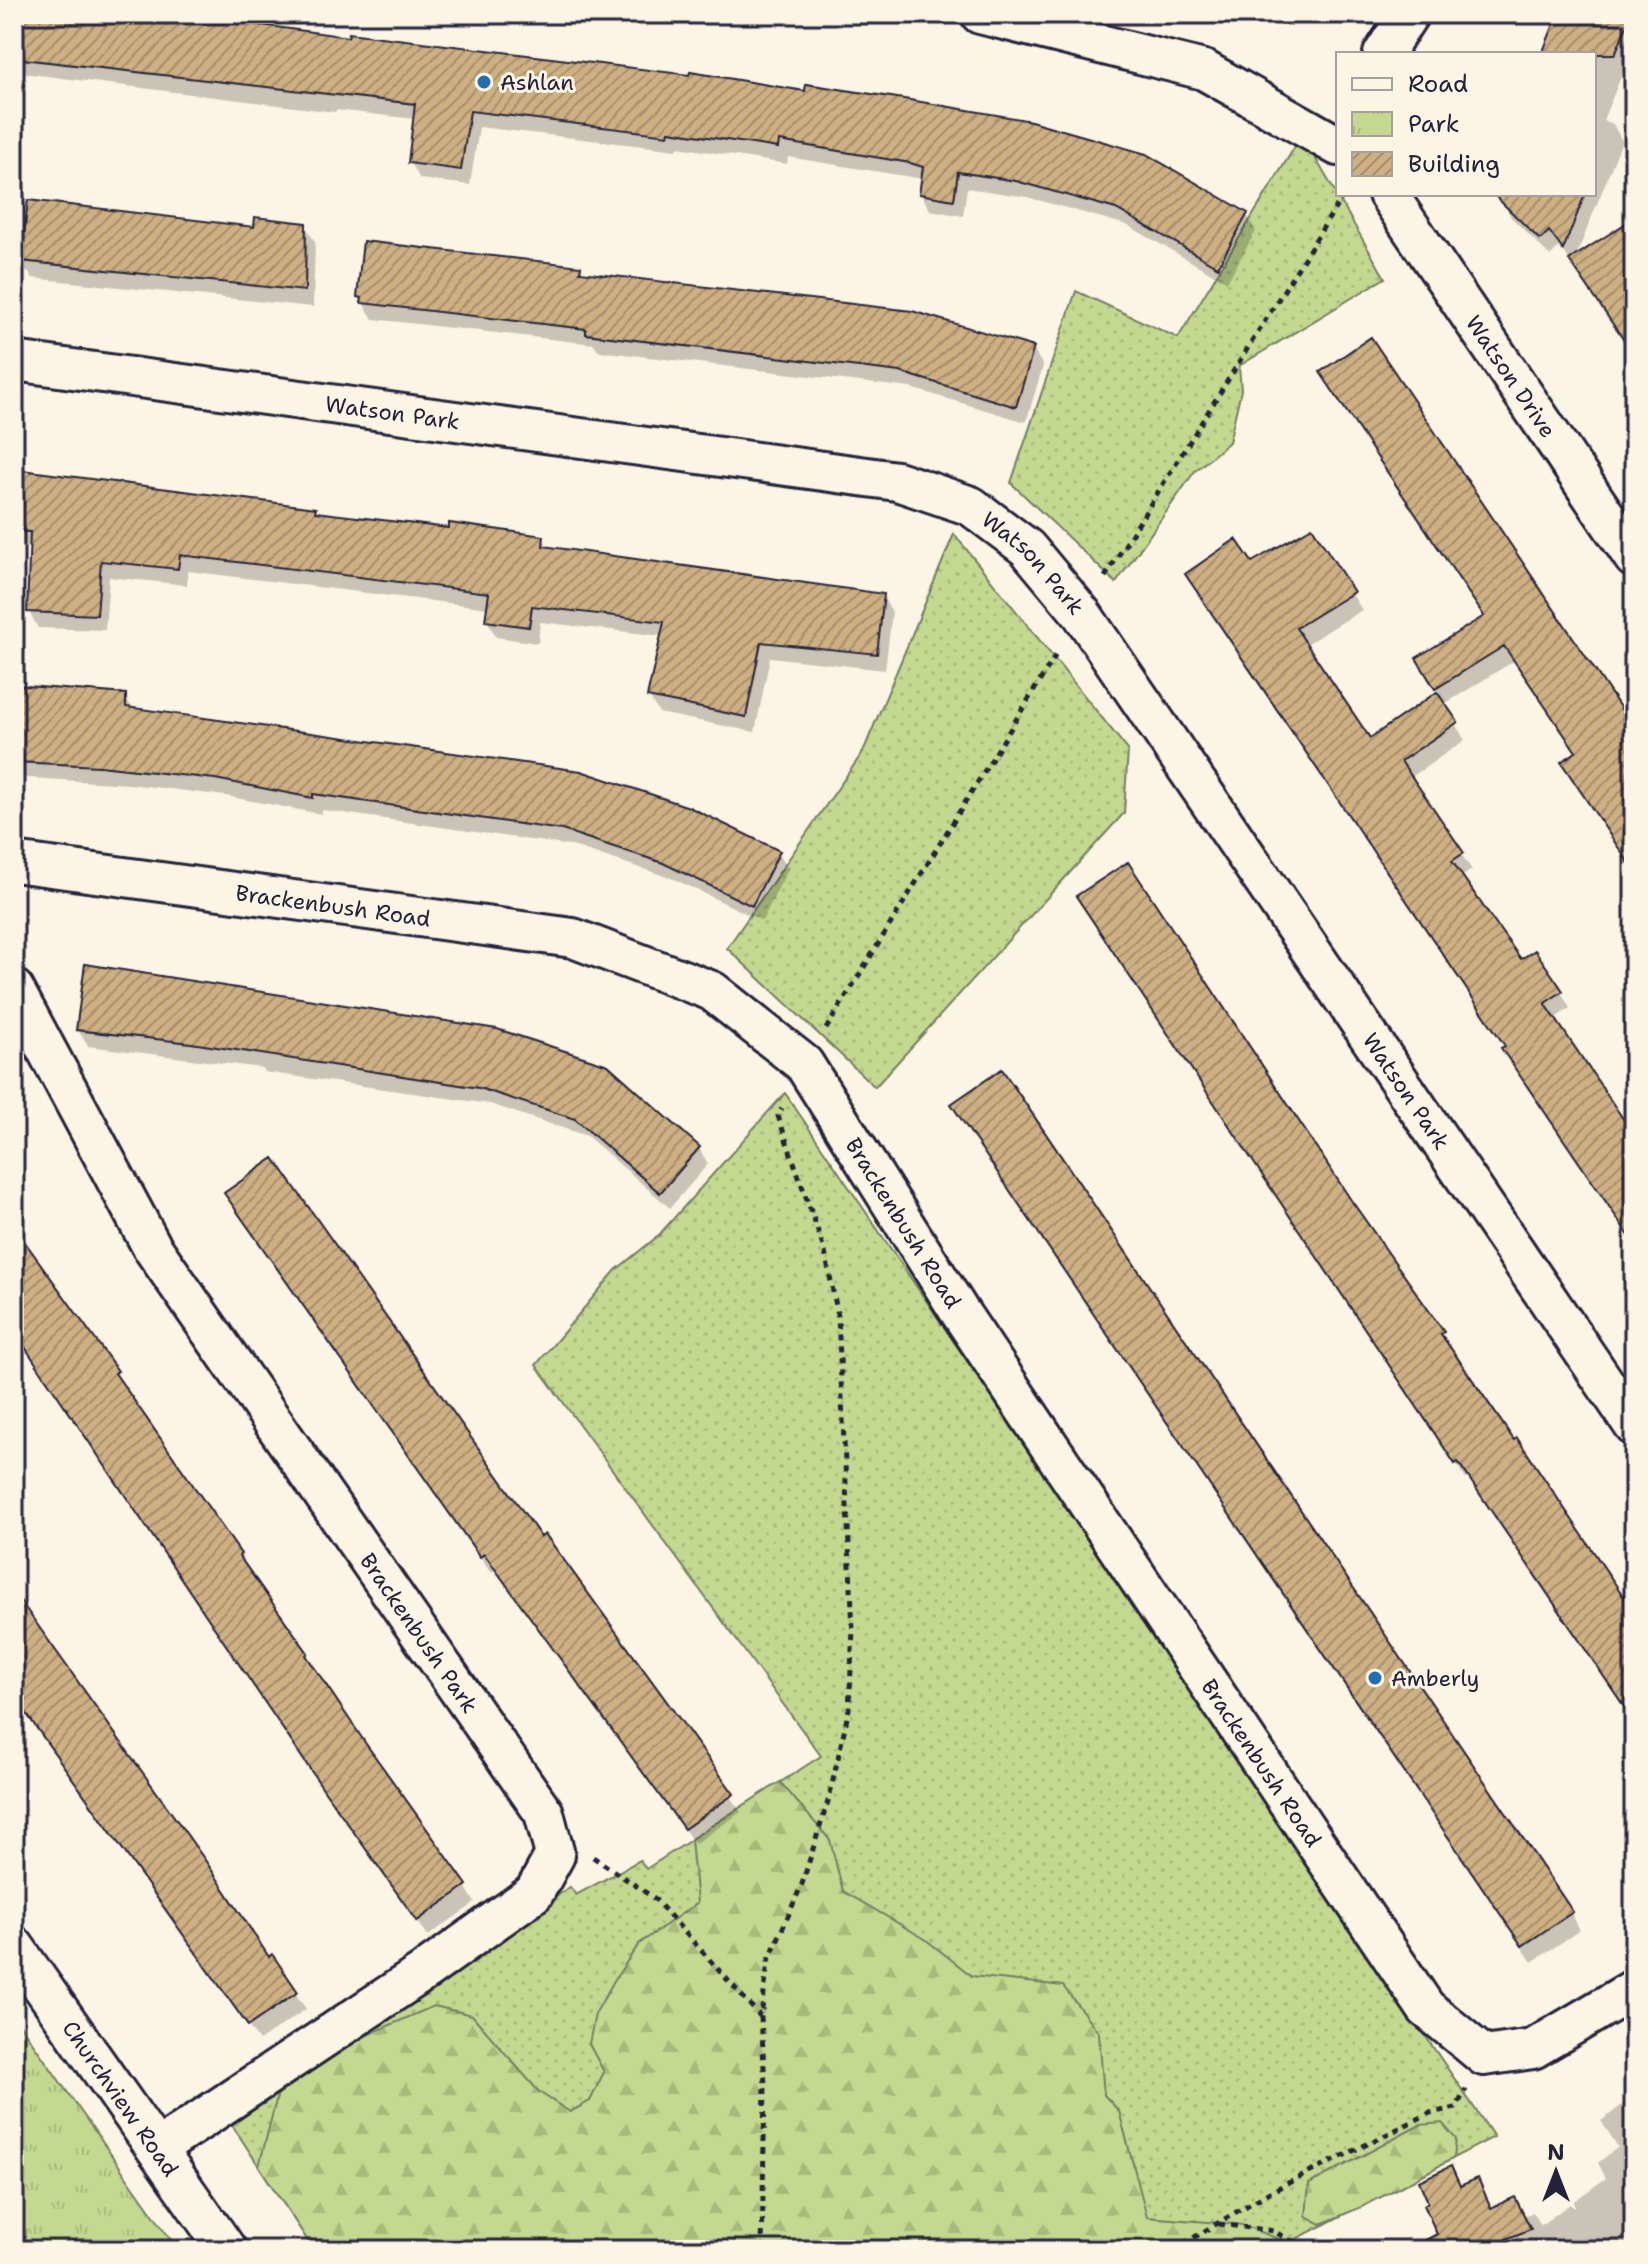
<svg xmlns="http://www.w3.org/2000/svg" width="1648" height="2264" font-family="'Shantell Sans',sans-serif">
  <defs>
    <pattern id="grass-dots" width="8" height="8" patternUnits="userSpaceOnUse" patternTransform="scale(2)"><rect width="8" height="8" fill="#c3d98f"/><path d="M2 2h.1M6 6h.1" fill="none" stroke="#a7ba7c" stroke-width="1.8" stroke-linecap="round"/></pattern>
    <pattern id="forest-firs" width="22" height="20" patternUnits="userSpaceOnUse" patternTransform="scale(2)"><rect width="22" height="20" fill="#c3d98f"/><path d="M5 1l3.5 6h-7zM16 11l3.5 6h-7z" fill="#a7ba7c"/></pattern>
    <pattern id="park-tufts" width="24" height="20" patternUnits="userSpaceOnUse" patternTransform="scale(2)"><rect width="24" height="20" fill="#c3d98f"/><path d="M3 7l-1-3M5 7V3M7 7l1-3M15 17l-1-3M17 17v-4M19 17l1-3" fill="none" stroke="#a7ba7c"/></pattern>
    <pattern id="building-hatch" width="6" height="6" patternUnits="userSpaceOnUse" patternTransform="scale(2)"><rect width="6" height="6" fill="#ceb082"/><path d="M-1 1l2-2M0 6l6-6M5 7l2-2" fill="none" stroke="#a78f6c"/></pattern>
  </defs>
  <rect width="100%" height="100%" fill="#fcf5e5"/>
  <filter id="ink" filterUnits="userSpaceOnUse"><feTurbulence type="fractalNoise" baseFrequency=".0125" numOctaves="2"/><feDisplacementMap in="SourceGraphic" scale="16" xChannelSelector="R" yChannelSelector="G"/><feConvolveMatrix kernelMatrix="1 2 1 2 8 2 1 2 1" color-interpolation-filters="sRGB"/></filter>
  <g filter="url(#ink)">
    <path fill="url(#grass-dots)" stroke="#727e65" stroke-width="2" d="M 1302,135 L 1385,278 L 1239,366 L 1241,390 L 1229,442 L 1195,471 L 1116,583 L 1011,483 L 1076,291 L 1178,338 Z
      M 954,534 L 1128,750 L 1124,813 L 875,1087 L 727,948 L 863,752 Z
      M 785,1093 L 1494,2137 L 1275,2250 L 314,2250 L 232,2125 L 570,1887 L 576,1895 L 640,1860 L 646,1869 L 821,1756 L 536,1365 L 616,1270 L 658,1236 Z"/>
    <path fill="url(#forest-firs)" stroke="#727e65" stroke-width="2" d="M 780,1782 L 830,1840 L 843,1891 L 925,1939 L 972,1976 L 1063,1986 L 1099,2033 L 1104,2095 L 1119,2111 L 1147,2217 L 1244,2225 L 1285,2242 L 1271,2250 L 314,2250 L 259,2166 L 278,2093 L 344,2045 L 434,2006 L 472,2015 L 539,2092 L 570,2112 L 590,2101 L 604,2072 L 589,2044 L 595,2014 L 615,1979 L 639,1944 L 697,1903 L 691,1839 Z
      M 1442,2123 L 1456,2139 L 1454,2158 L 1366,2205 L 1321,2224 L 1306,2216 L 1309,2184 L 1420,2125 Z"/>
    <path fill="url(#park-tufts)" stroke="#727e65" stroke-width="2" d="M 14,2016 L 178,2250 L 14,2250 Z"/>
    <path fill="#0003" d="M 14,14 L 158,14 L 1247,215 L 1256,231 L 1227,282 L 1127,225 L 1027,197 L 967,188 L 963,216 L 930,210 L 921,194 L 923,179 L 788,157 L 787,164 L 678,147 L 677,150 L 479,127 L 470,185 L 420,179 L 410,162 L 415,119 L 336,110 L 335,112 L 14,72 Z
      M 1560,14 L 1634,14 L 1634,46 L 1603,120 L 1613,124 L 1622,141 L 1575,259 L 1634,220 L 1634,354 L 1560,246 L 1550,256 L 1511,217 L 1502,200 L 1508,194 L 1594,194 L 1594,54 L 1544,54 Z
      M 14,201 L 256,229 L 305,225 L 315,242 L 313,307 L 32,278 L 29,272 L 14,271 Z
      M 580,268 L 584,274 L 1033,349 L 1043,366 L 1026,422 L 911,388 L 598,351 L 594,344 L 373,319 L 359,297 Z
      M 14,469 L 314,510 L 317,514 L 543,538 L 549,549 L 882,596 L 892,612 L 885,670 L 770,657 L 755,732 L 659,713 L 649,697 L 663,636 L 540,622 L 538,643 L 496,637 L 487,620 L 489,608 L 188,571 L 187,585 L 109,577 L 105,630 L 38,628 L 29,612 L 31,547 L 14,544 Z
      M 1311,530 L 1362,610 L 1305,645 L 1370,741 L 1439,693 L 1428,675 L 1486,617 L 1634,732 L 1634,870 L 1577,754 L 1514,661 L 1443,705 L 1465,740 L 1410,778 L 1472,870 L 1461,877 L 1520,962 L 1561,992 L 1570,1008 L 1554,1019 L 1634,1137 L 1634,1243 L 1506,1047 L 1251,565 Z
      M 14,686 L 125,696 L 133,710 L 778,852 L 788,869 L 762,921 L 674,879 L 573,846 L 322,810 L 321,814 L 226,796 L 129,784 L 14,777 Z
      M 78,1030 L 607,1067 L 699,1148 L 708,1164 L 670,1208 L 587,1136 L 490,1104 L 264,1072 L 262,1068 L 88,1046 Z
      M 963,1121 L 1571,1913 L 1580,1930 L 1532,1962 Z
      M 226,1194 L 540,1539 L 741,1812 L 695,1844 L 495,1570 L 491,1572 Z
      M 1275,1194 L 1350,1201 L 1442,1333 L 1634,1615 L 1634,1720 L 1469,1477 L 1466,1479 Z
      M 14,1224 L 364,1745 L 465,1886 L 475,1903 L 428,1936 L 338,1810 L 14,1327 Z
      M 14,1596 L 306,2009 L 259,2041 L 14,1698 Z
      M 1634,2096 L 1634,2250 L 1448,2250 L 1461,2188 L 1486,2196 L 1492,2210 L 1524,2216 L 1533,2212 L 1541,2225 L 1606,2178 L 1598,2163 L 1618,2147 L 1601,2121 Z"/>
    <path fill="url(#building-hatch)" stroke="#22223b" stroke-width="2" d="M 14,14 L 183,14 L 348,37 L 349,33 L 689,75 L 690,72 L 805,91 L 806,84 L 904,99 L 1031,121 L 1146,154 L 1248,213 L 1218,267 L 1116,209 L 1016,181 L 958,172 L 954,200 L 919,194 L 923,167 L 910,163 L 779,141 L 778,148 L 669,131 L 668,135 L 470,111 L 461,170 L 408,163 L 415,104 L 14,58 Z
      M 1558,14 L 1632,14 L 1615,54 L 1542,54 Z
      M 1493,194 L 1585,194 L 1563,250 L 1549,231 L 1540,240 Z
      M 28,200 L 254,227 L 255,217 L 306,223 L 305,291 L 21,261 Z
      M 1634,218 L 1634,355 L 1569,260 Z
      M 363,241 L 581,266 L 580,272 L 912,311 L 1034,347 L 1016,407 L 900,372 L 586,334 L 586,329 L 361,303 L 362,298 L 357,297 Z
      M 1371,337 L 1634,728 L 1634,871 L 1561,762 L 1576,752 L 1504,646 L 1435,689 L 1416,658 L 1484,616 L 1320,372 Z
      M 14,469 L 316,508 L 315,512 L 449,528 L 449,523 L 544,536 L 543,546 L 884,594 L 877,654 L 761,642 L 746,717 L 647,697 L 664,622 L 532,606 L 529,627 L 485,621 L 489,593 L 180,555 L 178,569 L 101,561 L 97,615 L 27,612 L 30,532 L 14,531 Z
      M 1312,527 L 1354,592 L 1296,628 L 1370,738 L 1437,692 L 1458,722 L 1401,761 L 1464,853 L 1452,861 L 1492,919 L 1521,959 L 1535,950 L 1563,991 L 1545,1003 L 1634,1135 L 1634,1243 L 1501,1048 L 1505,1046 L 1185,574 L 1236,539 L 1252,562 Z
      M 14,685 L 126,694 L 126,707 L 581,771 L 689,807 L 780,851 L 752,906 L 663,863 L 562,830 L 313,794 L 313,798 L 215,779 L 100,766 L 14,762 Z
      M 1128,862 L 1351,1200 L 1444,1332 L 1441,1334 L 1514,1440 L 1517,1438 L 1634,1612 L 1634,1721 L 1458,1462 L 1455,1464 L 1076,896 Z
      M 85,964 L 497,1029 L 608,1065 L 700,1147 L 660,1193 L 575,1119 L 479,1088 L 191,1043 L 76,1030 Z
      M 1002,1069 L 1573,1912 L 1522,1946 L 951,1104 Z
      M 274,1158 L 541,1537 L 545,1534 L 734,1794 L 684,1829 L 484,1554 L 480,1557 L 224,1193 Z
      M 14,1227 L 118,1371 L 115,1373 L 241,1554 L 239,1556 L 308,1653 L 306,1655 L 366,1744 L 467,1885 L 417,1921 L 326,1793 L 14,1331 Z
      M 14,1592 L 205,1860 L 269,1957 L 272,1954 L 298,1992 L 248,2026 L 14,1696 Z
      M 1451,2166 L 1460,2186 L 1478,2178 L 1491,2208 L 1515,2197 L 1531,2229 L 1506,2239 L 1512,2250 L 1407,2250 L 1437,2234 L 1424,2205 L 1428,2202 L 1419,2181 Z"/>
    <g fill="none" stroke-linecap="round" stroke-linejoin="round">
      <defs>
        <g id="street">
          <path d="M 980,14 L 1204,70 L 1338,146"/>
          <path d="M 1383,54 L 1409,14"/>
          <path id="s1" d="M 1388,194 L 1634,558"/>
          <path id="s2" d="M 14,361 L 897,481 L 971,506 L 1027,548 L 1082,614 L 1634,1426"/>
          <path id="s3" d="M 14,862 L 573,938 L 712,991 L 804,1064 L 959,1311 L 1426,2008 L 1484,2056 L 1533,2049 L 1634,1989"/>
          <path id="s4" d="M 14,989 L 152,1247 L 544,1813 L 555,1855 L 534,1893 L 425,1971 L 157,2149"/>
          <path id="s5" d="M 14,1946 L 227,2250"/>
        </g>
      </defs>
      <use href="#street" stroke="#22223b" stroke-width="44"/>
      <path stroke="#22223b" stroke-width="5" stroke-dasharray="6 6" stroke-linecap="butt" d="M 1105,577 L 1344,194
        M 826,1029 L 1057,653
        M 593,1857 L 654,1898 L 760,2016
        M 1219,2224 L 1274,2231 L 1288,2240 L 1326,2250
        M 14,2245 L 17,2250
        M 762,2250 L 765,2085 L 761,2017 L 768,1962 L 802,1884 L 829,1798 L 849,1709 L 853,1630 L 838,1316 L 825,1252 L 778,1116 L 782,1108
        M 1173,2250 L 1268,2193 L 1430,2113 L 1456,2108 L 1466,2089"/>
      <use href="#street" stroke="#fcf5e5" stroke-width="38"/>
    </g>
  </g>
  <g fill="#1f6fb2" stroke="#fcf5e5" stroke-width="3">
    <circle cx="484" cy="82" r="8"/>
    <circle cx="1375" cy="1678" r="8"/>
  </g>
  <g text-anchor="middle" stroke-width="6" stroke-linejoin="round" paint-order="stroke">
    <g font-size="22" fill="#22223b" stroke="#fcf5e5" text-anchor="start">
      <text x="500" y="90">Ashlan</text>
      <text x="1391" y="1686">Amberly</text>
    </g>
    <g font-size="22" fill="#22223b" stroke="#fcf5e5">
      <text dy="8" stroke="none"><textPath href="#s1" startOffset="220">Watson Drive</textPath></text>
      <text dy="8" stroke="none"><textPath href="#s2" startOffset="382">Watson Park</textPath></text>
      <text dy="8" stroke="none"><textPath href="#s2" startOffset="1054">Watson Park</textPath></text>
      <text dy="8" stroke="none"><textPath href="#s3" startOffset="322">Brackenbush Road</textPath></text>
      <text dy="8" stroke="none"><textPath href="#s2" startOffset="1702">Watson Park</textPath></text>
      <text dy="8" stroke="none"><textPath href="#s3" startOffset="1018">Brackenbush Road</textPath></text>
      <text dy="8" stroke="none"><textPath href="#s4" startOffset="762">Brackenbush Park</textPath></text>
      <text dy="8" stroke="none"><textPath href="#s3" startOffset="1666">Brackenbush Road</textPath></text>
      <text dy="8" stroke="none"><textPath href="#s5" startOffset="186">Churchview Road</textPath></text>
    </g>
  </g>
  <rect width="1648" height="2264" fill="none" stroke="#fcf5e5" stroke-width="48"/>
  <rect x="24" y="24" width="1600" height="2216" fill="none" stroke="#22223b" stroke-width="3" filter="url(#ink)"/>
  <rect x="1336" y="52" width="260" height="144" fill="#fcf5e5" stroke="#a5a1a1" stroke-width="2"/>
  <rect x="1352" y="78" width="40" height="12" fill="#fcf5e5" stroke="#a5a1a1" stroke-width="2"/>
  <text x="1408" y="92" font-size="24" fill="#22223b">Road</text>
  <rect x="1352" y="112" width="40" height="24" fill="url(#park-tufts)" stroke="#a5a1a1" stroke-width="2"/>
  <text x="1408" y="132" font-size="24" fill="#22223b">Park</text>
  <rect x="1352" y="152" width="40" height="24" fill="url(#building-hatch)" stroke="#a5a1a1" stroke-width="2"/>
  <text x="1408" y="172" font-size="24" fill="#22223b">Building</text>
  <g transform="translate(1556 2172)" stroke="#fcf5e5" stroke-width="6" paint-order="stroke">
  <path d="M0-6L14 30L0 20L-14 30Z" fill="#22223b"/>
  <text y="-12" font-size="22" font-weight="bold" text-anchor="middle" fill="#22223b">N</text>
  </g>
</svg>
